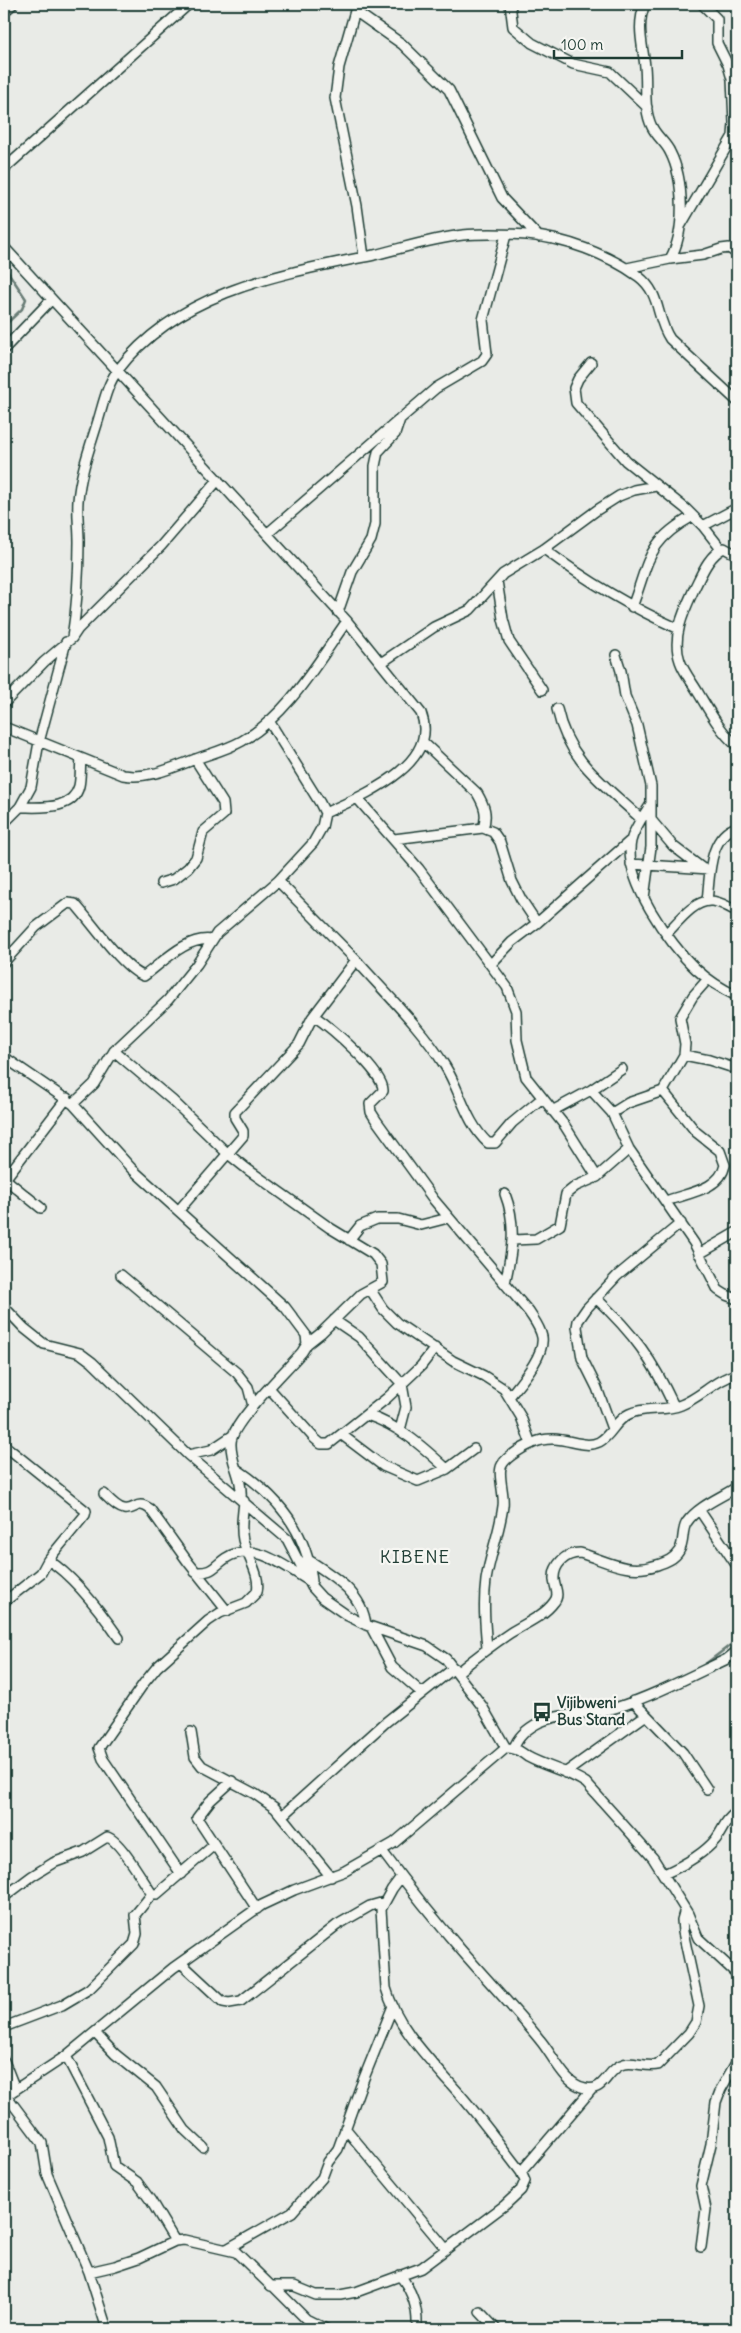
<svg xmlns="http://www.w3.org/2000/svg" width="741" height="2333" font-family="Delius,sans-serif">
  <rect width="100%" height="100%" fill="#e9ebe7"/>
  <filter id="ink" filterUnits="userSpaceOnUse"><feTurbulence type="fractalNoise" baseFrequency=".02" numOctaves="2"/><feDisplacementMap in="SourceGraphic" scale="10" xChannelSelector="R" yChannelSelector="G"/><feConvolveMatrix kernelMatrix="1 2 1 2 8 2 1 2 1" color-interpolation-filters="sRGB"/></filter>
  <g filter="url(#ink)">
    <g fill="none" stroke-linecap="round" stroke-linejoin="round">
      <path stroke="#687c75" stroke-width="2.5" d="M 4,266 L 26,299 L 22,309 L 4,326
        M 704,1665 L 733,1643 L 737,1636"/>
      <defs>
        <path id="street" d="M 357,4 L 339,67 L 335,98 L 357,206 L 364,257
          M 510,4 L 513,27 L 532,43 L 573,64 L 610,72 L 647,107
          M 645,4 C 636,26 643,45 645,67 C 647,87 643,109 652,127 C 657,137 666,143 670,152 C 684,179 686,232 670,259
          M 355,11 L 402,44 L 449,90 L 502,198 L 539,237
          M 4,12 L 13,4
          M 4,169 L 189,4
          M 681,225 L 733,136 L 734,123 L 732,79 L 728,65 L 717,43 L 717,19 L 702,4
          M 4,247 L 347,621 L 421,713 C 441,765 361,796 325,813
          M 627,268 L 670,259 L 703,255 L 721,249 L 729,248 L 737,254
          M 4,349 L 51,300
          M 591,363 L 578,379 L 574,388 L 576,403 L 626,461 L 686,509 L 703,526 L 721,549
          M 703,526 L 737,508
          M 268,533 L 436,388 L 482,361 L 487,354 L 483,320 L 506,235
          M 544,549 C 587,581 630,607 679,629
          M 737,555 L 724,548 C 709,555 702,573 695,587 C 685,609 671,636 680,661 C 684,673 693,683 699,694 C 711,714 720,731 737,746
          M 497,581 L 503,619 L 509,641 L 542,690
          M 632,607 C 650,560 646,542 693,516
          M 338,612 L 352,572 L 371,540 L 375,524 L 375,466 L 378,452 L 395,434 L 400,419
          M 72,638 C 77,606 79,573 79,542 C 79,528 77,514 78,501 C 80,474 90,447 98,421 C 103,405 107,384 118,370 C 180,290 281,274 374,255 C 403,248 434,238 463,235 C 484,233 507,234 527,235 C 565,238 607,254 638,276 C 662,294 655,317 670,339 L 737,401
          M 616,655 L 621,671 L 625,696 L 637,725 L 651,786 L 651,847 L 644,898
          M 381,663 L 434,627 L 470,610 L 503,574 L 544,549 L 597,510 L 619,496 L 634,490 L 656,486
          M 4,703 L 44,662 L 72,638 L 78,629 L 161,546 L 218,480
          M 557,709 C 568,761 604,784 641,819
          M 4,727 L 123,775 C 147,779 170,769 193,760 C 209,754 226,750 242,741 C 288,715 317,663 347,621
          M 423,742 L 477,793 C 484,805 488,814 483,828
          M 357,798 L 419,869 L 507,987 L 516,1011 L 517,1040 L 526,1077 L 565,1126 L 597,1177
          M 651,804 C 644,815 634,828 631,841 C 623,879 669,944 696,969 C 709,981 722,989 737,996
          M 20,807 C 40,807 73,811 79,786 C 81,777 80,768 81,758
          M 652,821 L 673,846 L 702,868
          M 4,823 L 20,807 L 31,787 L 39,742 L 66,642
          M 394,839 L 483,828 L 493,832 L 500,842 L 512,881 L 521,899 L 537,923
          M 631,864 L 709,869
          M 161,883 L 174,879 L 188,868 L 196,858 L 203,832 L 224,814 L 223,803 L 195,759
          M 707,901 C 710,877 708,836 737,827
          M 667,933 C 678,922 694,900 711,901 C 720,901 729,908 737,911
          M 356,960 C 386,994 421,1027 445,1066 C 460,1090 466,1123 488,1143 L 495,1143 L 512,1123 L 541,1099
          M 4,962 L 36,927 L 68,903 L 75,904 C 90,920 124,970 144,976 C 163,962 187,936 212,940
          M 491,964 L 512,942 L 537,923 L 631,840
          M 314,1016 C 329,1026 385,1073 383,1091 L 370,1104 L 371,1112 L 376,1120 L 434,1200 L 529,1312 C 534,1320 540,1327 542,1337 C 545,1355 521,1382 510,1396
          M 114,1051 L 173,1101 L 227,1153 L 247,1169 L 330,1228 L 373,1254 L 381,1264 L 383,1282 L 361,1294 L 321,1333 L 307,1344
          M 684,1055 L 709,1060 L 737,1069
          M 4,1057 L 73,1104 L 132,1169 L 285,1307 L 306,1335 L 307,1344 L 302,1352 C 287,1370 231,1423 231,1443 C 230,1463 243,1477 241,1499
          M 591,1090 L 612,1113 L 629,1149 L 694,1243 L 718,1290 L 726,1295 L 737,1299
          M 663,1091 L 696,1132 L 720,1151 L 725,1165 C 720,1190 687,1193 666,1201
          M 73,1104 L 94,1084 L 114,1051 L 168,1000 L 197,964 L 217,933 L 278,881 L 313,843 L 322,827 L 325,813 L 320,803 L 269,721
          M 552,1111 L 591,1090 L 622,1069
          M 612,1113 L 628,1103 L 663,1091 L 684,1055 L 685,1044 L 680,1018 L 693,996 L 708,979
          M 4,1178 L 41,1208
          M 5,1179 L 67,1098
          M 179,1210 L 243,1136 L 243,1131 L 235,1118 L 235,1112 L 299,1044 L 312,1018 L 356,960 L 278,881
          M 349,1240 L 360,1226 L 377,1219 L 398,1219 L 421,1225 L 448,1218
          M 513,1240 L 536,1239 L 560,1225 L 566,1194 L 576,1186 L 597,1177 L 629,1149
          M 699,1254 L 737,1232
          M 121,1275 L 237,1373 L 248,1387 L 253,1406
          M 505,1283 C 512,1252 517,1225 505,1194
          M 370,1289 L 383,1309 L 397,1323 L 453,1361 L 484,1376 L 504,1389 L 521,1417 L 531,1444
          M 596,1298 C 634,1334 652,1359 674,1406
          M 4,1307 L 24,1328 L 44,1344 L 80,1353 L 92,1362 L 188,1455 L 287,1539 L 312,1587 L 322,1598 L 348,1616 L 366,1625 L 427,1646 L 446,1659 L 482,1706 L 506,1748
          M 334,1320 L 359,1337 L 402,1384 L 406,1407 L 400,1430
          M 270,1389 L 314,1438 L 321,1444 L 329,1444 L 387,1398 L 421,1366 L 435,1348
          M 367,1415 C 400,1426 422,1446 447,1469
          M 612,1429 L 597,1388 L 582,1358 L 577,1327 L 578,1321 L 587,1308 L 617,1276 L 681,1223
          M 342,1435 L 383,1466 L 418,1481 L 447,1469 L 474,1449
          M 4,1445 L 86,1511 L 85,1515 L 48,1560
          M 188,1455 L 211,1450 L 232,1436
          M 238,1470 C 277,1496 307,1532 312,1581
          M 104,1494 C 109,1499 117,1508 124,1509 C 136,1511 136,1499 150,1509 L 188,1562 L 227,1611
          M 700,1511 L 737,1566
          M 307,1559 C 333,1576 362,1592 366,1625
          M 195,1572 C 213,1573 213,1567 226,1558 C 254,1540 286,1567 309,1581
          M 4,1602 L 41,1573 L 48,1560 C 75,1577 101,1612 119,1638
          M 371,1627 L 392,1667 L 422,1693
          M 487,1648 C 485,1626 483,1603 486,1580 C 490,1555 500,1531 503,1506 C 505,1495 497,1473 502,1465 C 507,1456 524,1447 533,1443 C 560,1431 581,1451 599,1442 C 612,1435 614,1421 629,1414 C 646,1406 664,1412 681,1405 C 701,1397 716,1379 737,1374
          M 458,1672 C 475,1658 492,1645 510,1633 C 524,1624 544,1616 554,1602 C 560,1595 555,1588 554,1580 C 553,1565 565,1553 580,1553 C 607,1561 628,1575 657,1565 C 666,1562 674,1559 679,1551 C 685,1542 681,1530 687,1522 C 698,1506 722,1497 737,1487
          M 633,1701 L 683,1753 L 707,1789
          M 191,1732 L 195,1757 L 202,1766 L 255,1794 L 275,1808 L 331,1877
          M 514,1748 C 518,1736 528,1728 540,1722 C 563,1712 591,1715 615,1708 C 653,1696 691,1676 727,1659 L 737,1651
          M 565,1773 L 646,1715
          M 232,1781 L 210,1801 L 197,1818 L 257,1909
          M 283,1815 L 386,1722 L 454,1668
          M 382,1851 C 407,1885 434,1919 462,1951 C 488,1981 515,2009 540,2040 C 553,2055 564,2084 585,2088 C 605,2092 606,2071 621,2065 C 631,2060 646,2068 658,2065 L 689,2033 L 696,2022 L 699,2006 L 683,1932 L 682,1920 L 685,1909
          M 181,1874 L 103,1759 L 99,1748 L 144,1683 L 157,1667 L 208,1621 L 220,1613 L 246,1603 L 257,1592 C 261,1574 247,1557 243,1540 C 240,1526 243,1514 244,1501
          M 664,1874 C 682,1866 703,1855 716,1839 C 725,1827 723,1822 737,1812
          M 152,1894 L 157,1894 L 214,1845
          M 4,1897 L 32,1876 L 53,1863 L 83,1852 L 107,1837 C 120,1840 143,1881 152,1894
          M 181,1963 L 223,2002 L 229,2003 L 241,2001 L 337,1925 L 370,1906 L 384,1902
          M 4,2027 L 62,2005 L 89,1989 L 134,1944 L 137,1934 L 135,1915 L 152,1894
          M 95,2033 L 115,2054 L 156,2087 L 185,2130 L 203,2147
          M 66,2056 L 108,2137 L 114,2166 L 137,2182 L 151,2201 L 175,2241
          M 4,2061 L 15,2089
          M 6,2095 L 42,2143 L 47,2174 L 89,2272 L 107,2329
          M 4,2097 L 66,2056 L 173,1968 L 262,1905 L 294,1890 L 345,1871 L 394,1843 L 506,1748 C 515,1747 521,1752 528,1757 C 546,1767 569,1771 586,1783 L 653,1858 L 688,1914 L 698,1938 L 737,1974
          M 345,2128 L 446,2249
          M 521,2172 L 592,2089
          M 701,2247 L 706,2209 L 701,2186 L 711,2144 L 716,2102 L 721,2089 L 737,2061
          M 227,2249 L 292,2212 L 322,2178 L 328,2162 L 338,2149 L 360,2088 L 393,2006
          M 89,2272 L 115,2266 L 139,2258 L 175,2241 L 184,2240 L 236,2252 L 271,2286 L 294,2286 L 316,2295 L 340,2295 L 356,2292 L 421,2268 L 505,2205 L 521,2190 L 525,2181 L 521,2172 C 500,2145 480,2117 457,2091 C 431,2061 397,2028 386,1988 L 381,1909 L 392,1889 L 401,1877
          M 400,2275 C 413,2293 418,2308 417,2329
          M 274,2287 L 306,2319 L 326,2329
          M 480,2312 L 496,2329"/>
      </defs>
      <use href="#street" stroke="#1f3d34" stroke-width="12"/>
      <use href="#street" stroke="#f6f6f2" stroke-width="9"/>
    </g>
  </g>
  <defs>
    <symbol id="bus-bare" viewBox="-9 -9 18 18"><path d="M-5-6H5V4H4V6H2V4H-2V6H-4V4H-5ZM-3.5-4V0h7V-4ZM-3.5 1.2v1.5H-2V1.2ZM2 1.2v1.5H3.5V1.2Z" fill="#1f3d34" stroke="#f6f6f2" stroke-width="2.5" paint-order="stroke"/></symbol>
  </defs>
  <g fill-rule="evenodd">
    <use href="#bus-bare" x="528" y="1698" width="28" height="28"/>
  </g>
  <g text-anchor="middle" stroke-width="4.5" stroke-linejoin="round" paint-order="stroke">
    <g font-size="15" font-weight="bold" fill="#1f3d34" stroke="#f6f6f2" text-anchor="start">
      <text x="557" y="1708">Vijibweni<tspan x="557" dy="17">Bus Stand</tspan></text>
    </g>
    <g font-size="18" letter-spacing="1" fill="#1f3d34" stroke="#f6f6f2">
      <text x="415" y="1563">KIBENE</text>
    </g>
  </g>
  <rect width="741" height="2333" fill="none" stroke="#f6f6f2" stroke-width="20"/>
  <rect x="10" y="10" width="721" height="2313" fill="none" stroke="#1f3d34" stroke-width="2" filter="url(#ink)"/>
  <path d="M554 50v8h128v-8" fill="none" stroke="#1f3d34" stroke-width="2.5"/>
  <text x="561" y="50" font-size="15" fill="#1f3d34" stroke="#f6f6f2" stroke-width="4" paint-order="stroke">100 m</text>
</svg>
